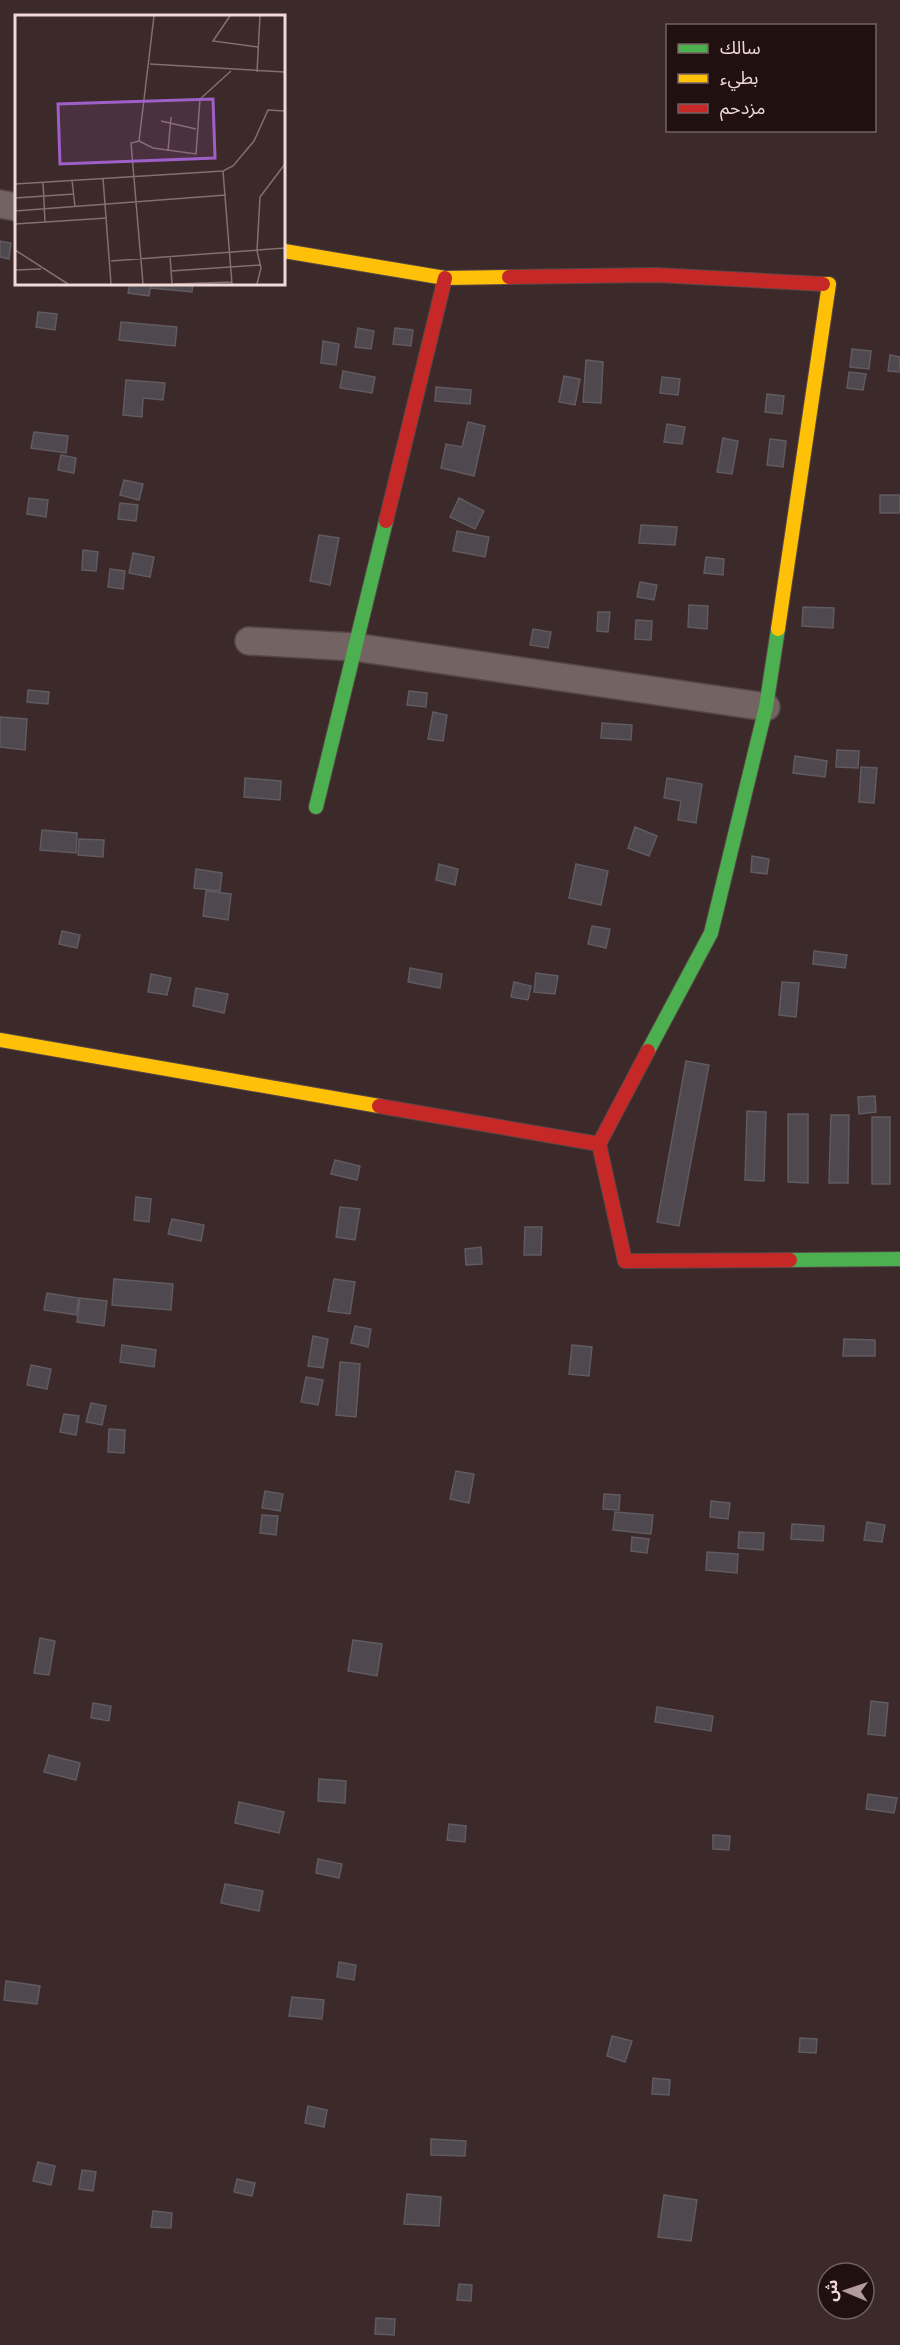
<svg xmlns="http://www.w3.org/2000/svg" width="900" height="2345" font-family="Poppins,'Noto Sans Arabic',sans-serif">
  <rect width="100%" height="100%" fill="#3c2929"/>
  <path fill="#4f494f" stroke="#605a61" stroke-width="1.5" d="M 0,241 L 11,243 L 9,259 L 0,257 Z
    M 130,284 L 151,284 L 149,296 L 128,293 Z
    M 151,284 L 193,284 L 192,292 L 151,288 Z
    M 38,312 L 57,314 L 55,330 L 36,327 Z
    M 121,322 L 177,327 L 175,346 L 119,340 Z
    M 358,328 L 374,331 L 371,349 L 355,347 Z
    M 395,328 L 413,330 L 411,346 L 393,344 Z
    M 323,341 L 339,344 L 336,365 L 321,363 Z
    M 852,349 L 871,351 L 869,369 L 850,367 Z
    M 890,355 L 900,357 L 900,372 L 888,371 Z
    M 586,360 L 603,362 L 601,403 L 583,402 Z
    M 343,371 L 375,377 L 372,393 L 340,388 Z
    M 849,372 L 866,374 L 863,390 L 847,388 Z
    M 564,376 L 580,379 L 575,405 L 559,402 Z
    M 662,377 L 680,379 L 678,395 L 660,393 Z
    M 126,380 L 165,383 L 163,400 L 143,398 L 142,417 L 123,415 Z
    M 436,387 L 471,390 L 470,404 L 435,401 Z
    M 767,394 L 784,396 L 782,414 L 765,412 Z
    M 468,422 L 485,426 L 474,476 L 441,468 L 446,444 L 462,447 Z
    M 667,424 L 685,427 L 682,444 L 664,442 Z
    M 34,432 L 68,436 L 66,453 L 31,448 Z
    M 723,438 L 738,441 L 732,474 L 717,472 Z
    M 770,439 L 786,441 L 783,467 L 767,465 Z
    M 61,455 L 76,458 L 74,473 L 58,470 Z
    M 124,480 L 143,484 L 139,500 L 120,495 Z
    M 880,495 L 900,495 L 900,513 L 880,513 Z
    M 29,498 L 48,500 L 46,517 L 27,514 Z
    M 459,498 L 484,511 L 475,529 L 450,517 Z
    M 120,503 L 138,505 L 136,521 L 118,519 Z
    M 641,525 L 677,527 L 675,545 L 639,543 Z
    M 457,531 L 489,537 L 485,557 L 453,551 Z
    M 319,535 L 339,538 L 330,585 L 310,581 Z
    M 83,550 L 98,552 L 96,571 L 82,570 Z
    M 133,553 L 154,557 L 150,577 L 129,573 Z
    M 706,557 L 724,559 L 723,575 L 704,573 Z
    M 110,569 L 125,571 L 123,589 L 108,587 Z
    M 640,582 L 657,585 L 654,600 L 637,597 Z
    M 689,605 L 708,606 L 707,629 L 688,627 Z
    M 803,607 L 834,608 L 833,628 L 802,626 Z
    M 598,612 L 610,612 L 608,632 L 597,631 Z
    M 636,620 L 652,621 L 651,640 L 635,639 Z
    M 533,629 L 551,632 L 548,648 L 530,645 Z
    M 28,690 L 49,692 L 48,704 L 27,702 Z
    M 409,691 L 427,693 L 426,707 L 407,705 Z
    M 433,712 L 447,715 L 443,741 L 428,739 Z
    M 0,717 L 27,719 L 25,750 L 0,747 Z
    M 602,723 L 632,725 L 631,740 L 601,738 Z
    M 837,750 L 859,751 L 858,768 L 836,767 Z
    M 795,756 L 827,761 L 825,777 L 793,773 Z
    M 861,767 L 877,768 L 874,803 L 859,802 Z
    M 245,778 L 281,781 L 280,800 L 244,797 Z
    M 667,778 L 702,784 L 696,823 L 678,820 L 681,801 L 664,798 Z
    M 635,827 L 657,836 L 649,856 L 628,848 Z
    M 42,830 L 77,833 L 76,853 L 40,850 Z
    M 79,839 L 104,840 L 103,857 L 78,855 Z
    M 752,856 L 769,859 L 767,874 L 751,872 Z
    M 439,864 L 458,869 L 455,885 L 436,880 Z
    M 576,864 L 608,871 L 601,905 L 569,898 Z
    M 196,869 L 222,873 L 220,891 L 194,888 Z
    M 206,891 L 231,894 L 228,920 L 203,916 Z
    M 592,926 L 610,929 L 606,948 L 588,944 Z
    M 62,931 L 80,935 L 77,948 L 59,944 Z
    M 814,951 L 847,955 L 845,968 L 813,964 Z
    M 410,968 L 442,974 L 440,988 L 408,982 Z
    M 536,973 L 558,976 L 555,994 L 534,992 Z
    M 151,974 L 171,978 L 167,995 L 148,992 Z
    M 514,982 L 531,986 L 528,1000 L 511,997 Z
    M 782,982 L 799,983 L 796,1017 L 779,1015 Z
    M 196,988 L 228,994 L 224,1013 L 193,1006 Z
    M 686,1061 L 709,1065 L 679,1226 L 657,1222 Z
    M 875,1096 L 876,1112 L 859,1114 L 858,1097 Z
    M 747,1111 L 766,1112 L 764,1181 L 745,1180 Z
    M 788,1114 L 808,1114 L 808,1183 L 788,1182 Z
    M 831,1115 L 849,1115 L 848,1183 L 829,1183 Z
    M 872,1117 L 890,1117 L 890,1184 L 872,1184 Z
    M 335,1160 L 360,1166 L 357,1180 L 331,1174 Z
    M 136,1197 L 151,1199 L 149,1222 L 134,1220 Z
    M 340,1207 L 360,1209 L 355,1240 L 336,1237 Z
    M 172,1219 L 204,1225 L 201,1241 L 168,1234 Z
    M 525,1227 L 542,1227 L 541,1255 L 524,1255 Z
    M 481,1247 L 482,1264 L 466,1265 L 465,1249 Z
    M 114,1279 L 173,1284 L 171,1310 L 112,1305 Z
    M 334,1279 L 355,1282 L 350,1314 L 328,1311 Z
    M 47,1293 L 79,1298 L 76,1315 L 44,1310 Z
    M 80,1298 L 107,1301 L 104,1326 L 77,1322 Z
    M 355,1326 L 371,1329 L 368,1347 L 351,1343 Z
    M 313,1336 L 328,1339 L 323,1368 L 308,1366 Z
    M 844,1339 L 875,1340 L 875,1356 L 843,1356 Z
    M 122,1345 L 156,1350 L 154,1367 L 120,1362 Z
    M 572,1345 L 592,1347 L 589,1376 L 569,1374 Z
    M 340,1362 L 360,1364 L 356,1417 L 336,1415 Z
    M 31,1365 L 51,1369 L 47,1389 L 27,1385 Z
    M 306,1377 L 323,1380 L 318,1405 L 301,1402 Z
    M 91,1403 L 106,1406 L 102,1425 L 86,1422 Z
    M 64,1414 L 79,1416 L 76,1435 L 60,1432 Z
    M 109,1429 L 125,1430 L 124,1453 L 108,1452 Z
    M 456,1471 L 474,1474 L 469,1503 L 450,1499 Z
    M 265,1491 L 283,1494 L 280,1511 L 262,1508 Z
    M 604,1494 L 620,1495 L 619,1510 L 603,1509 Z
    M 711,1501 L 730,1503 L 728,1519 L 710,1517 Z
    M 615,1512 L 653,1515 L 651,1534 L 613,1530 Z
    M 262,1515 L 278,1516 L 276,1535 L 260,1533 Z
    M 867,1522 L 885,1525 L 882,1542 L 864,1540 Z
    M 792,1524 L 824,1526 L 823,1541 L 791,1539 Z
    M 739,1532 L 764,1533 L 763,1550 L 738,1548 Z
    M 632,1537 L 649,1539 L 647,1553 L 631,1551 Z
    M 707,1552 L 738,1554 L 737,1573 L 706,1570 Z
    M 40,1638 L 55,1641 L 49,1675 L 34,1673 Z
    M 353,1640 L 382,1644 L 377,1676 L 348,1671 Z
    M 871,1701 L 888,1703 L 885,1736 L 868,1734 Z
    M 93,1703 L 111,1706 L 109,1721 L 91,1718 Z
    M 657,1707 L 713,1716 L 711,1731 L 655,1722 Z
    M 49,1755 L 80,1763 L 76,1780 L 44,1772 Z
    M 319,1779 L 346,1781 L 345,1803 L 318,1801 Z
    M 868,1794 L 897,1798 L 894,1813 L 866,1809 Z
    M 239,1802 L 284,1812 L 279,1833 L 235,1823 Z
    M 449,1824 L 466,1826 L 465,1842 L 447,1840 Z
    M 713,1835 L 730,1836 L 729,1850 L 713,1849 Z
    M 318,1859 L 342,1864 L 339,1878 L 316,1873 Z
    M 225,1884 L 263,1891 L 259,1911 L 221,1903 Z
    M 339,1962 L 356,1965 L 354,1980 L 337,1977 Z
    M 6,1981 L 40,1986 L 37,2004 L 4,2000 Z
    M 292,1997 L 324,2000 L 322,2019 L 289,2016 Z
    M 612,2036 L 632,2041 L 625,2062 L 607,2056 Z
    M 800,2038 L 817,2039 L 816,2053 L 799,2052 Z
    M 653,2078 L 670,2080 L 669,2095 L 652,2094 Z
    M 308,2106 L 327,2110 L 324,2127 L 305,2123 Z
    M 431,2139 L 466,2141 L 465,2156 L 431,2155 Z
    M 38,2162 L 55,2166 L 51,2185 L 33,2181 Z
    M 82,2170 L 96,2172 L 93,2191 L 79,2189 Z
    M 237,2179 L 255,2183 L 252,2196 L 234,2192 Z
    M 407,2194 L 441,2197 L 439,2226 L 404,2224 Z
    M 664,2195 L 697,2200 L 691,2241 L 658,2237 Z
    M 153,2211 L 172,2213 L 171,2228 L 151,2227 Z
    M 459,2284 L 472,2285 L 471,2301 L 457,2300 Z
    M 376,2318 L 395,2319 L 394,2335 L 375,2334 Z"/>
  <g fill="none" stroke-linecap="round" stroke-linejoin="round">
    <defs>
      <path id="street" d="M 0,204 L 16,207
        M 249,641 L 354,647 L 766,707"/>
      <path id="fast" d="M 316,807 L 386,521
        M 648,1051 L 711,933 L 766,707 L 778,629
        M 790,1260 L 900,1259"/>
      <path id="slow" d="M 284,251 L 445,278 L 509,277
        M 778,629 L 829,284 L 823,284
        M 0,1040 L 379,1106"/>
      <path id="jam" d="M 509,277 L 657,275 L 823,284
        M 386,521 L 445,278
        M 648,1051 L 599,1144 L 625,1261 L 790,1260
        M 379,1106 L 599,1144"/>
    </defs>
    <use href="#street" stroke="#574646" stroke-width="30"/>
    <use href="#fast" stroke="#574646" stroke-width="16"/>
    <use href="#slow" stroke="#574646" stroke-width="16"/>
    <use href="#jam" stroke="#574646" stroke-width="16"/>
    <use href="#street" stroke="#736363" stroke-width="27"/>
    <use href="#fast" stroke="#4caf50" stroke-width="14"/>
    <use href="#slow" stroke="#ffc107" stroke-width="14"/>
    <use href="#jam" stroke="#c62828" stroke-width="14"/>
  </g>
  <g transform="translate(15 15)">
    <rect width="270" height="270" fill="#3c2929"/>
    <path fill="none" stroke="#846f6f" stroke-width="1.5" d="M 215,1 L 198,26 L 243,32M 135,49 L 270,57M 242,57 L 245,1M 146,106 L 181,114M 124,126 L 139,1M 153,136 L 156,102M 208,156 L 217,269M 88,163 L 96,269M 57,165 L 60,192M 28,167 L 30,207M 0,169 L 208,156 L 218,151 L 239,126 L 253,95 L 270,96M 0,183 L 59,179M 0,196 L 211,180M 0,209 L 92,203M 0,235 L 53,269M 155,241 L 157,269M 96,246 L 270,233M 0,255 L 26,254M 156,256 L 246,250M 128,269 L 116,128 L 124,126 L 138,133 L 181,139 L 185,84 L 216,56M 159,269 L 217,267M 242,269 L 246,253 L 242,236 L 245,182 L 270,149"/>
    <path fill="#9e60c6" fill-opacity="0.15" stroke="#9e60c6" stroke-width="3" d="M 198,84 L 200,143 L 45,149 L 43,89 Z"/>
    <rect width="270" height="270" fill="none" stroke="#f1d9d7" stroke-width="3"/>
  </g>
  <rect x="666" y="24" width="210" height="108" fill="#201010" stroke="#746060" stroke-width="1.5"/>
  <rect x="678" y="44" width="30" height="9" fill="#4caf50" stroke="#746060" stroke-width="1.5"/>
  <text x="720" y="54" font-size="18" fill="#f1d9d7">سالك</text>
  <rect x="678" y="74" width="30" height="9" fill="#ffc107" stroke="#746060" stroke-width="1.5"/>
  <text x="720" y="84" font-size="18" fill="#f1d9d7">بطيء</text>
  <rect x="678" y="104" width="30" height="9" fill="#c62828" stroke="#746060" stroke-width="1.5"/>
  <text x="720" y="114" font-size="18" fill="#f1d9d7">مزدحم</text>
  <g transform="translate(846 2291) rotate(272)"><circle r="28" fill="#201010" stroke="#746060" stroke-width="1.5"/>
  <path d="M0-4.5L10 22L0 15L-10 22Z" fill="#b29b9a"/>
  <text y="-9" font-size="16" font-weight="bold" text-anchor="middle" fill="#f1d9d7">ش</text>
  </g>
</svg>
